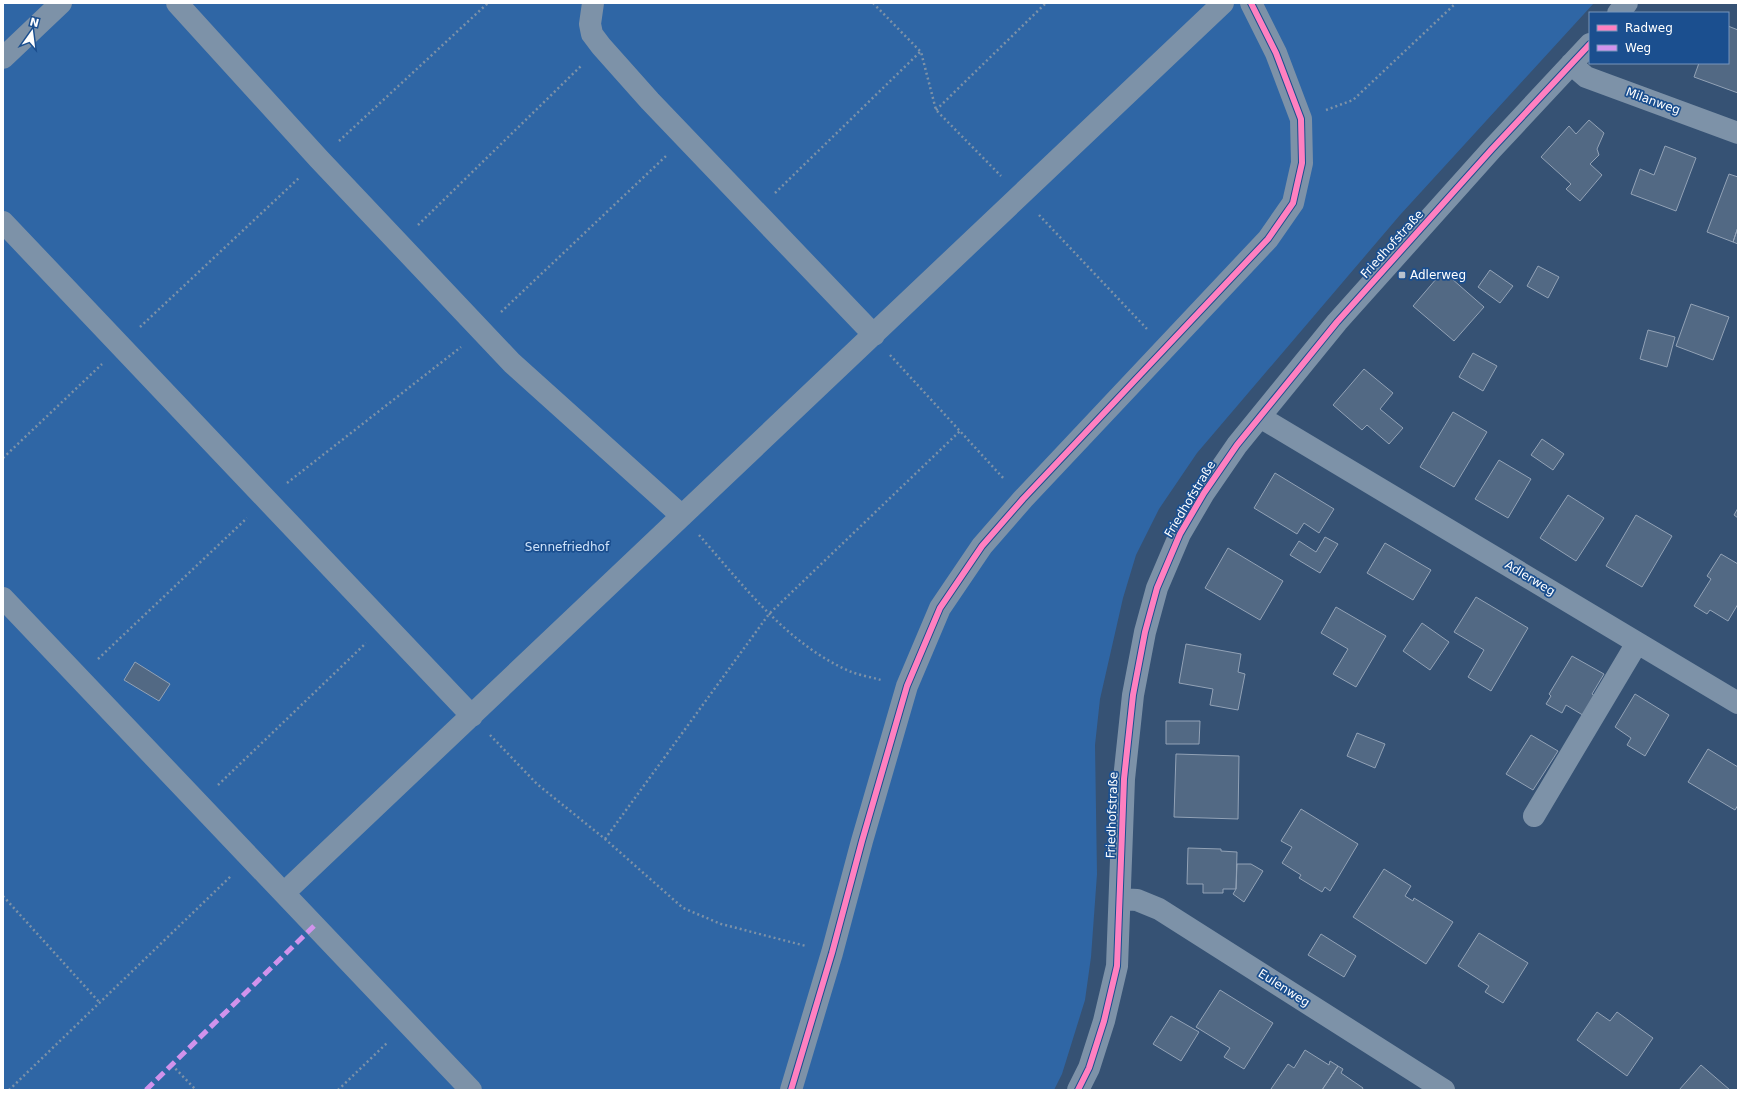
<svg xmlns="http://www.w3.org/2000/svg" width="1741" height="1093" font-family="'DejaVu Sans',sans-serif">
  <rect width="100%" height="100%" fill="#365274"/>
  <path fill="#2f66a5" d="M 3,3 L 1594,3 L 1400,215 L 1197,453 L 1159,509 L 1136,555 L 1123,598 L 1100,699 L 1095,745 L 1097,874 L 1091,957 L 1085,1000 L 1062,1074 L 1054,1090 L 3,1090 Z"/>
  <path fill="#526984" stroke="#92a2b6" d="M 1728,26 L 1738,30 L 1738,93 L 1694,77 L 1699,63 L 1728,63 Z
    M 1589,120 L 1604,133 L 1597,149 L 1599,155 L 1590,164 L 1602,175 L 1580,201 L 1566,189 L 1571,184 L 1541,157 L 1569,126 L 1576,134 Z
    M 1665,146 L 1696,158 L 1676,211 L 1631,194 L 1640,169 L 1654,175 Z
    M 1729,174 L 1738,177 L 1738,227 L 1733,242 L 1707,232 Z
    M 1738,227 L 1738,244 L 1733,242 Z
    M 1538,266 L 1559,277 L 1548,298 L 1527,286 Z
    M 1490,270 L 1513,286 L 1500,303 L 1478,287 Z
    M 1443,271 L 1484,307 L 1454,341 L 1413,306 Z
    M 1691,304 L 1729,317 L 1713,360 L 1676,346 Z
    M 1648,330 L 1675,337 L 1667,367 L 1640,359 Z
    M 1473,353 L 1497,366 L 1483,391 L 1459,377 Z
    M 1364,369 L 1393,393 L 1380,409 L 1403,428 L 1389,444 L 1367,425 L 1362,430 L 1333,405 Z
    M 1453,412 L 1487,432 L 1454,487 L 1420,467 Z
    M 1542,439 L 1564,454 L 1553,470 L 1531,455 Z
    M 1499,460 L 1531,479 L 1508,518 L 1475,499 Z
    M 1275,473 L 1334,509 L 1319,533 L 1304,523 L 1297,534 L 1254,508 Z
    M 1568,495 L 1604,518 L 1576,561 L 1540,538 Z
    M 1738,508 L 1738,518 L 1734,515 Z
    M 1636,515 L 1672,536 L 1642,587 L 1606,566 Z
    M 1325,537 L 1338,544 L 1320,573 L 1290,555 L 1299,541 L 1316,552 Z
    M 1385,543 L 1431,570 L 1413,600 L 1367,573 Z
    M 1228,548 L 1283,581 L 1260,620 L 1205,588 Z
    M 1721,554 L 1738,564 L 1738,604 L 1728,621 L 1710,610 L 1707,614 L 1694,606 L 1711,579 L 1707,576 Z
    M 1476,597 L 1528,628 L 1491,691 L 1468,677 L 1484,650 L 1454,632 Z
    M 1336,607 L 1386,636 L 1356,687 L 1333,674 L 1348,649 L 1321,633 Z
    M 1422,623 L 1449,642 L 1430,670 L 1403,651 Z
    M 1186,644 L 1241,654 L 1238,672 L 1245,674 L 1238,710 L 1210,705 L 1213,689 L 1179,683 Z
    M 1572,656 L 1604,674 L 1592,694 L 1598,698 L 1586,717 L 1566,705 L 1562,713 L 1546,704 L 1551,696 L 1549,694 Z
    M 135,662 L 170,684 L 159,701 L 124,680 Z
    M 1635,694 L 1669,715 L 1645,756 L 1627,745 L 1631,738 L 1615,727 Z
    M 1166,721 L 1200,721 L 1199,744 L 1166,744 Z
    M 1357,733 L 1385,744 L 1375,768 L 1347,756 Z
    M 1531,735 L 1558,751 L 1533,790 L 1506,774 Z
    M 1708,749 L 1738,767 L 1738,805 L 1735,810 L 1688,782 Z
    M 1176,754 L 1239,756 L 1238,819 L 1174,817 Z
    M 1301,809 L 1358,844 L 1330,891 L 1325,887 L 1322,892 L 1299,878 L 1301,875 L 1282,863 L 1292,847 L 1281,841 Z
    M 1188,848 L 1221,849 L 1221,851 L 1237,852 L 1236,889 L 1223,889 L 1223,893 L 1203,893 L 1203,884 L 1187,884 Z
    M 1237,864 L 1251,864 L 1263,871 L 1244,902 L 1233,894 L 1236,889 Z
    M 1384,869 L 1411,886 L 1405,896 L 1413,901 L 1414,898 L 1453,922 L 1426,964 L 1353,917 Z
    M 1479,933 L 1528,963 L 1503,1003 L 1485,992 L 1489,986 L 1458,966 Z
    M 1321,934 L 1356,956 L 1344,977 L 1308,955 Z
    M 1220,990 L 1273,1023 L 1244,1069 L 1224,1057 L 1230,1048 L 1196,1027 Z
    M 1597,1012 L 1610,1021 L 1617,1012 L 1653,1038 L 1627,1076 L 1577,1040 Z
    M 1171,1016 L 1199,1032 L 1181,1061 L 1153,1044 Z
    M 1305,1050 L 1329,1065 L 1330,1061 L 1338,1066 L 1322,1090 L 1274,1090 L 1271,1089 L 1288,1064 L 1294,1068 Z
    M 1701,1065 L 1730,1090 L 1679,1090 Z
    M 1338,1066 L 1343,1069 L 1341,1073 L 1363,1088 L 1362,1090 L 1322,1090 Z"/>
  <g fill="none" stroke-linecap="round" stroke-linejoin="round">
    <path stroke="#7d92a8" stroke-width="2.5" stroke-dasharray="2 3" stroke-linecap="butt" d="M 873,3 L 921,52 L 936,110 L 1001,176
      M 936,110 L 1046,3
      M 1326,110 L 1353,100 L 1456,3
      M 339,141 L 488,3
      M 775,193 L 920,52
      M 1039,215 L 1147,329
      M 418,225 L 582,65
      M 501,312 L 666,156
      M 140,327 L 300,177
      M 890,355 L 1005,480
      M 3,458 L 102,364
      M 287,483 L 461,347
      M 699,535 C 744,586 786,643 849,671 C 858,675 871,677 881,680
      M 98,659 L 247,518
      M 490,735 L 537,784 L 605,839 L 683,908 L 721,924 L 806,946
      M 218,785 L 366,643
      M 605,839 L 769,614 L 960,431
      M 3,896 L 100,1003
      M 172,1065 L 196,1090
      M 9,1090 L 231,876
      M 338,1090 L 388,1042"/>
    <path stroke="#7d92a8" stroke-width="22" d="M 177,3 L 319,159 L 512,363 L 682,516
      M 593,3 L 590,24 L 592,34 L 601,46 L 650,101 L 874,335
      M 1618,13 L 1627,3
      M 3,58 L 61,3
      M 1571,64 L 1586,77 L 1738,133
      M 3,222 L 472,716
      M 1260,417 L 1738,703
      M 3,598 L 471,1090
      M 1534,816 L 1637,643
      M 284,893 L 1223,3
      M 1120,899 L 1137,900 L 1159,909 L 1444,1090
      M 791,1090 L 832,953 L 862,841 L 907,686 L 940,608 L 982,546 L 1023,499 L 1268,239 L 1293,203 L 1302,163 L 1301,119 L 1276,53 L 1251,3
      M 1078,1090 L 1089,1068 L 1104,1021 L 1117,966 L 1124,779 L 1133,695 L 1145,632 L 1157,588 L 1180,534 L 1204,493 L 1237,445 L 1337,322 L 1492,149 L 1590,44"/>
    <path stroke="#d193ec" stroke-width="5" stroke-dasharray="10 5" stroke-linecap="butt" d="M 146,1090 L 314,926"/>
    <defs>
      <path id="cycleway" d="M 791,1090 L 832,953 L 862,841 L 907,686 L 940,608 L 982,546 L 1023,499 L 1268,239 L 1293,203 L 1302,163 L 1301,119 L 1276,53 L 1251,3
        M 1078,1090 L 1089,1068 L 1104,1021 L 1117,966 L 1124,779 L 1133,695 L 1145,632 L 1157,588 L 1180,534 L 1204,493 L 1237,445 L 1337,322 L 1492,149 L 1590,44"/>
    </defs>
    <use href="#cycleway" stroke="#1b4f8f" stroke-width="8"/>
    <use href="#cycleway" stroke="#ff80c0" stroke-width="6"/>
  </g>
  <rect fill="#b9c2ce" stroke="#1b4f8f" stroke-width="1.5" x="1398" y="271" width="8" height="8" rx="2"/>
  <g text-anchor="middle" stroke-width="3.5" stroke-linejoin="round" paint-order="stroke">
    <g font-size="12" fill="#fff" stroke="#1b4f8f">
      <text transform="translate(1653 101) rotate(20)" y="4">Milanweg</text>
      <text transform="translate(1392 244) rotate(-48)" y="4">Friedhofstraße</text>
      <text transform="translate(1190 499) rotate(-59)" y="4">Friedhofstraße</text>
      <text transform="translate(1530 578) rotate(31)" y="4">Adlerweg</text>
      <text transform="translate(1112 815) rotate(-88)" y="4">Friedhofstraße</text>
      <text transform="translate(1284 988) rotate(33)" y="4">Eulenweg</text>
    </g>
    <g font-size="12" fill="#fff" stroke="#1b4f8f" text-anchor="start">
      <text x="1410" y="279">Adlerweg</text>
    </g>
    <g font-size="12" fill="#cfe3fa" stroke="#1b4f8f">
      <text x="567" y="551">Sennefriedhof</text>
    </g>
  </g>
  <rect width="1741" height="1093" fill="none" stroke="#ffffff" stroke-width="8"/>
  <rect x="1589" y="12" width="140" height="52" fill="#1b4f8f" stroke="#7695bc"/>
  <rect x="1597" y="25" width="20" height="6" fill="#ff80c0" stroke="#7695bc"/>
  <text x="1625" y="32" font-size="12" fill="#ffffff">Radweg</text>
  <rect x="1597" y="45" width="20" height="6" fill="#d193ec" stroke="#7695bc"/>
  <text x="1625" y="52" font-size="12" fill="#ffffff">Weg</text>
  <g transform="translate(32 32) rotate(14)" stroke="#1b4f8f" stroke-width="3" paint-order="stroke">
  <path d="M0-3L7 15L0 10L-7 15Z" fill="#ffffff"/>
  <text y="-6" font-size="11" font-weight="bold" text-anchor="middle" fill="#ffffff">N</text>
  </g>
</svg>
